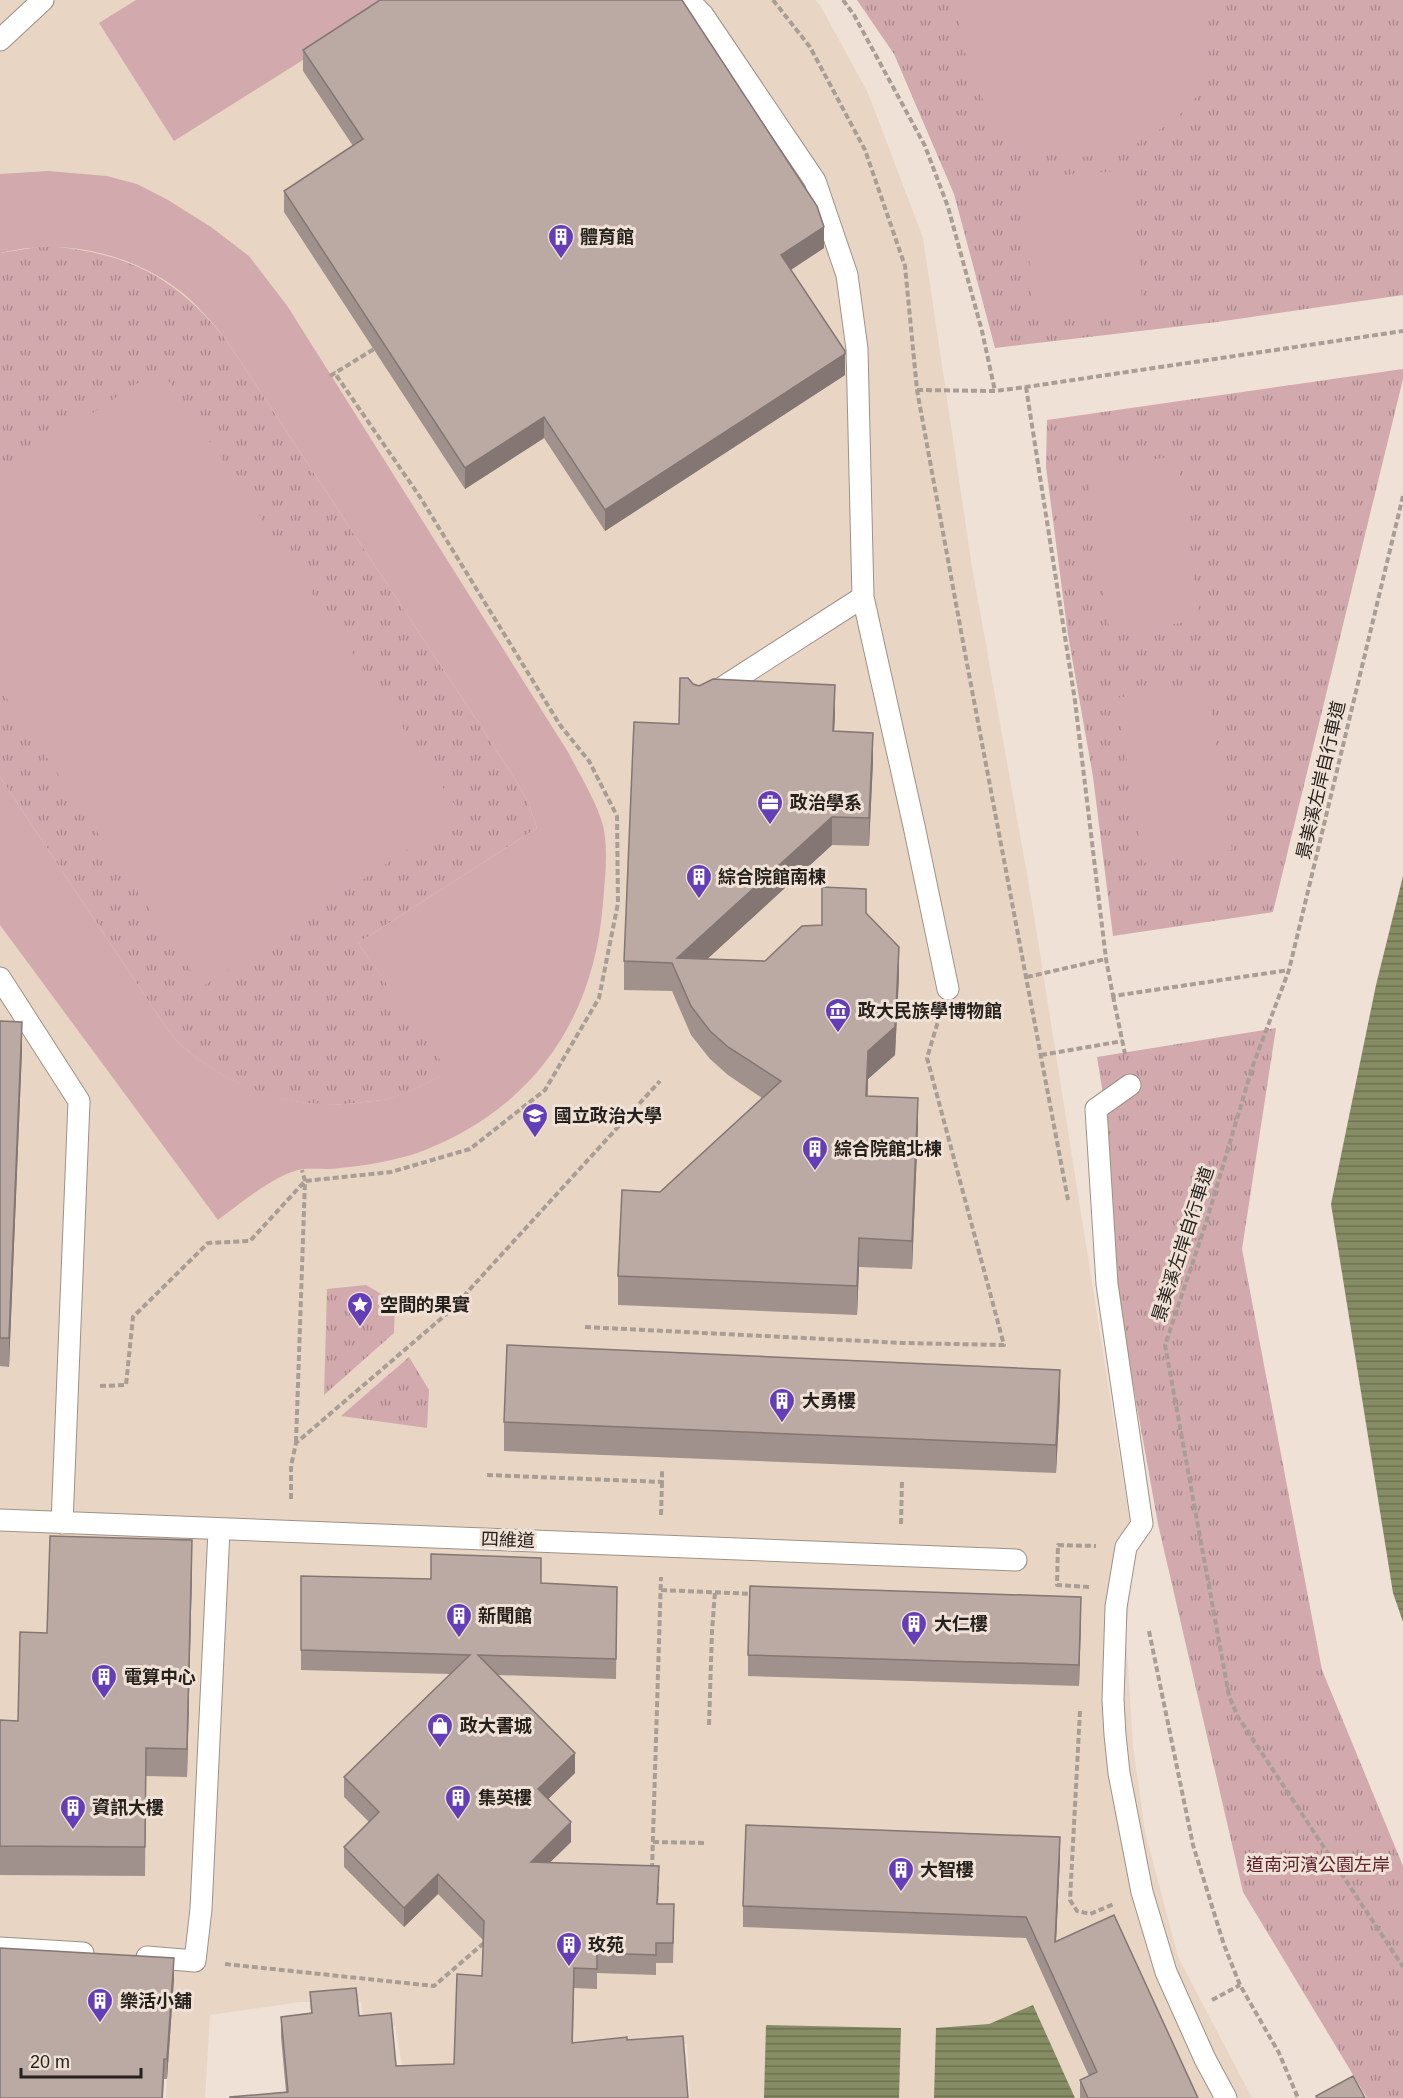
<svg xmlns="http://www.w3.org/2000/svg" width="1403" height="2098" font-family="Helvetica,'Noto Sans TC',sans-serif">
  <defs>
    <pattern id="grass-tufts" width="24" height="20" patternUnits="userSpaceOnUse" patternTransform="scale(1.5)"><rect width="24" height="20" fill="#d2aaae"/><path d="M3 7l-1-3M5 7V3M7 7l1-3M15 17l-1-3M17 17v-4M19 17l1-3" fill="none" stroke="#aa8a8d"/></pattern>
    <pattern id="water-rules" width="6" height="5" patternUnits="userSpaceOnUse" patternTransform="scale(1.5)"><rect width="6" height="5" fill="#868d64"/><path d="M0 2.5h6" fill="none" stroke="#6d7352"/></pattern>
  </defs>
  <rect width="100%" height="100%" fill="#efe1d5"/>
  <path fill="#e8d5c4" d="M 0,0 L 815,0 L 820,5 L 868,93 L 923,238 L 972,567 L 1031,897 L 1130,1523 L 1129,1603 L 1126,1633 L 1133,1746 L 1145,1832 L 1178,1957 L 1252,2098 L 690,2098 L 687,2044 L 624,2045 L 405,2081 L 395,2026 L 364,2027 L 361,2002 L 300,2002 L 210,2015 L 205,2098 L 166,2098 L 167,2079 L 103,2072 L 0,2022 Z"/>
  <path fill="url(#grass-tufts)" d="M 857,0 L 1403,0 L 1403,295 L 1217,322 L 995,348 L 954,194 L 894,54 Z
    M 45,246 C 126,252 173,275 225,338 L 514,777 L 529,804 L 537,828 L 358,943 L 449,1071 C 430,1082 411,1092 391,1098 C 382,1101 372,1101 363,1102 C 297,1112 231,1090 181,1045 C 174,1038 167,1028 161,1020 L 0,777 L 0,253 Z
    M 1403,369 L 1403,379 L 1273,912 L 1113,936 L 1093,777 L 1068,635 L 1046,467 L 1047,420 Z
    M 1276,1028 L 1242,1249 L 1322,1670 L 1403,1866 L 1403,2098 L 1367,2098 L 1243,1892 L 1158,1524 L 1115,1284 L 1102,1088 L 1097,1057 Z
    M 366,1285 L 395,1302 L 394,1333 L 324,1395 L 327,1289 Z
    M 409,1357 L 429,1390 L 427,1428 L 341,1416 Z"/>
  <path fill="#d2aaae" d="M 136,0 L 378,0 L 384,9 L 174,141 L 99,23 Z
    M 950,0 L 1212,0 L 1210,6 L 1202,80 L 1197,96 L 1174,121 L 1120,153 L 1084,157 L 1037,154 L 1017,140 L 989,111 L 969,71 L 956,7 Z
    M 1131,170 L 1143,311 L 1034,320 L 1023,178 Z
    M 48,171 L 107,176 L 137,184 L 168,200 L 211,227 L 249,256 L 288,307 L 568,752 C 579,773 600,808 604,830 C 608,854 605,879 603,903 C 594,1021 532,1109 420,1152 C 398,1160 364,1166 340,1168 C 328,1170 315,1168 303,1169 C 275,1174 241,1203 218,1220 L 0,925 L 0,777 L 161,1020 C 167,1028 174,1038 181,1045 C 231,1089 297,1112 363,1102 C 372,1101 382,1101 390,1098 C 411,1092 430,1082 448,1071 L 358,943 L 537,828 L 529,804 L 514,777 L 225,338 C 212,322 199,307 184,294 C 133,253 63,237 0,253 L 0,174 Z
    M 160,368 L 461,814 L 202,987 L 0,688 L 0,475 Z
    M 1177,456 L 1200,620 L 1110,634 L 1086,469 Z
    M 1207,684 L 1232,850 L 1143,863 L 1117,698 Z"/>
  <path fill="url(#water-rules)" d="M 1403,876 L 1403,1622 L 1393,1593 L 1331,1204 L 1376,985 Z
    M 1033,2005 L 1075,2098 L 934,2098 L 936,2028 L 989,2024 Z
    M 766,2025 L 901,2028 L 899,2098 L 764,2098 Z"/>
  <g fill="none" stroke-linecap="round" stroke-linejoin="round">
    <defs>
      <path id="service" d="M 688,0 L 703,15 L 815,181 L 847,275 L 857,349 L 863,597 L 914,826 L 948,989
        M 0,40 L 43,0
        M 709,696 L 863,597
        M 0,978 L 79,1101 L 62,1523
        M 1130,1085 L 1096,1109 L 1107,1284 L 1142,1524 L 1126,1547 L 1116,1607 L 1113,1700 L 1115,1735 L 1119,1773 L 1142,1892 L 1166,1972 L 1205,2059 L 1226,2098
        M 0,1520 L 1016,1560
        M 0,1948 L 83,1953
        M 147,1957 L 195,1961 L 201,1909 L 219,1530"/>
    </defs>
    <use href="#service" stroke="#9e9186" stroke-width="23"/>
    <path stroke="#a99e95" stroke-width="4" stroke-dasharray="6 3" stroke-linecap="butt" d="M 773,0 L 810,47 L 865,150 L 905,266 L 917,390 L 965,653 L 1068,1200
      M 843,0 L 854,15 L 925,146 L 948,207 L 982,331 L 995,391
      M 330,376 L 374,349
      M 1026,387 L 1075,701 L 1106,959 L 1113,996 L 1289,970
      M 917,390 L 995,391 L 1026,387 L 1403,331
      M 1403,496 L 1289,970 L 1253,1065 L 1205,1226 L 1165,1345 L 1229,1696 L 1238,1717 L 1403,1967
      M 1027,977 L 1106,959
      M 1113,996 L 1125,1054
      M 1041,1055 L 1123,1041
      M 585,1327 L 903,1343 L 1004,1345 L 927,1058 L 939,1018
      M 100,1386 L 126,1385 L 133,1317 L 208,1243 L 250,1241 L 305,1181 L 391,1172 L 470,1149 L 545,1090 L 599,998 L 618,903 L 617,816 L 589,761 L 560,725 L 420,497 L 334,372
      M 296,1442 L 305,1181 L 302,1170
      M 487,1475 L 662,1482 L 662,1470
      M 291,1499 L 291,1466 L 296,1443 L 450,1311 L 660,1081
      M 661,1515 L 662,1482
      M 901,1524 L 902,1480
      M 1089,1587 L 1057,1585 L 1058,1545 L 1096,1546
      M 661,1590 L 754,1594
      M 1149,1631 L 1193,1845 L 1224,1945 L 1240,1985 L 1279,2053 L 1298,2098
      M 1080,1711 L 1070,1900 L 1077,1911 L 1090,1914 L 1114,1904
      M 709,1725 L 712,1631 L 715,1592
      M 653,1842 L 707,1843
      M 652,1869 L 661,1577
      M 225,1964 L 434,1986 L 485,1942
      M 1212,2000 L 1240,1985"/>
    <use href="#service" stroke="#fff" stroke-width="21"/>
  </g>
  <path fill="#a1918d" d="M 303,50 L 824,248 L 791,270 L 845,375 L 605,531 L 544,438 L 465,489 L 284,212 L 284,191 L 353,146 L 303,71 Z
    M 693,684 L 835,713 L 834,731 L 873,761 L 869,846 L 832,845 L 707,959 L 765,961 L 822,925 L 866,914 L 899,976 L 895,1055 L 868,1079 L 868,1096 L 918,1127 L 912,1269 L 859,1267 L 857,1315 L 618,1305 L 618,1276 L 660,1192 L 762,1098 L 728,1075 L 710,1059 L 691,1035 L 672,991 L 624,990 L 624,961 L 679,724 Z
    M 0,1021 L 22,1050 L 9,1367 L 0,1366 Z
    M 1060,1398 L 1056,1473 L 504,1451 L 504,1422 Z
    M 192,1569 L 187,1777 L 146,1776 L 145,1876 L 0,1875 L 0,1720 L 18,1721 L 47,1633 Z
    M 301,1576 L 541,1583 L 617,1587 L 616,1679 L 498,1675 L 575,1773 L 548,1799 L 571,1842 L 550,1862 L 659,1886 L 658,1904 L 674,1924 L 673,1963 L 656,1963 L 656,1975 L 597,1973 L 597,1989 L 574,1988 L 573,2043 L 627,2037 L 286,2092 L 281,2037 L 281,2017 L 311,2014 L 310,1992 L 359,2016 L 396,2066 L 454,2064 L 482,1976 L 483,1940 L 438,1894 L 404,1927 L 344,1867 L 344,1847 L 369,1822 L 344,1797 L 344,1777 L 450,1674 L 301,1670 Z
    M 1081,1618 L 1079,1686 L 748,1676 L 748,1655 Z
    M 1060,1858 L 1056,1942 L 1198,2098 L 1080,2098 L 1080,2080 L 1089,2076 L 1026,1938 L 743,1927 L 743,1906 Z
    M 174,1978 L 167,2079 L 164,2079 L 163,2098 L 0,2098 Z"/>
  <path fill="#837673" d="M 824,227 L 824,248 L 781,276 L 781,255 Z
    M 845,354 L 845,375 L 605,531 L 605,510 Z
    M 544,417 L 544,438 L 465,489 L 465,468 Z
    M 835,685 L 835,713 L 833,759 L 833,731 Z
    M 873,733 L 873,761 L 869,846 L 869,818 Z
    M 832,817 L 832,845 L 681,983 L 677,958 Z
    M 899,947 L 899,976 L 895,1055 L 868,1079 L 866,1124 L 868,1051 Z
    M 22,1022 L 22,1050 L 9,1367 L 9,1338 Z
    M 918,1098 L 918,1127 L 912,1269 L 912,1241 Z
    M 859,1238 L 859,1267 L 857,1315 L 857,1286 Z
    M 1060,1370 L 1060,1398 L 1056,1473 L 1056,1445 Z
    M 192,1540 L 192,1569 L 187,1777 L 187,1749 Z
    M 1081,1597 L 1081,1618 L 1079,1686 L 1079,1665 Z
    M 575,1753 L 575,1773 L 538,1809 L 538,1789 Z
    M 571,1822 L 571,1842 L 531,1881 L 531,1862 Z
    M 1060,1837 L 1060,1858 L 1055,1963 L 1055,1942 Z
    M 438,1874 L 438,1894 L 404,1927 L 404,1908 Z
    M 174,1958 L 174,1978 L 167,2079 L 167,2059 Z"/>
  <path fill="#bba9a4" stroke="#837673" stroke-width="1.5" d="M 380,0 L 682,0 L 817,206 L 824,227 L 781,255 L 845,351 L 845,354 L 605,510 L 544,417 L 465,468 L 284,191 L 363,139 L 303,50 Z
    M 680,678 L 688,678 L 693,684 L 699,686 L 713,679 L 835,685 L 833,731 L 873,733 L 869,818 L 832,817 L 677,958 L 765,961 L 802,926 L 822,925 L 822,887 L 866,889 L 866,913 L 899,947 L 895,1027 L 868,1051 L 866,1096 L 918,1098 L 912,1241 L 859,1238 L 857,1286 L 618,1276 L 622,1190 L 660,1192 L 781,1081 L 728,1047 L 710,1031 L 691,1006 L 672,963 L 624,961 L 634,722 L 679,724 Z
    M 0,1021 L 22,1022 L 9,1338 L 0,1338 Z
    M 507,1345 L 1060,1370 L 1056,1445 L 504,1422 Z
    M 50,1536 L 192,1540 L 187,1749 L 146,1748 L 145,1847 L 0,1846 L 0,1720 L 18,1721 L 20,1632 L 47,1633 Z
    M 431,1554 L 541,1558 L 541,1583 L 617,1587 L 616,1659 L 478,1655 L 575,1753 L 538,1789 L 571,1822 L 531,1862 L 659,1866 L 657,1904 L 674,1904 L 673,1943 L 656,1943 L 656,1955 L 597,1953 L 597,1969 L 574,1968 L 572,2043 L 627,2037 L 627,2040 L 683,2036 L 688,2098 L 230,2098 L 230,2097 L 288,2092 L 281,2017 L 312,2013 L 310,1992 L 356,1988 L 359,2016 L 391,2013 L 396,2066 L 454,2064 L 457,1974 L 482,1976 L 484,1921 L 438,1874 L 404,1908 L 344,1847 L 379,1812 L 344,1777 L 470,1655 L 301,1650 L 301,1576 L 431,1579 Z
    M 750,1586 L 1081,1597 L 1079,1665 L 748,1655 Z
    M 746,1825 L 1060,1837 L 1055,1942 L 1114,1915 L 1198,2098 L 1088,2098 L 1080,2080 L 1097,2072 L 1026,1917 L 743,1906 Z
    M 0,1948 L 174,1958 L 167,2059 L 164,2059 L 162,2098 L 0,2098 Z
    M 1353,2076 L 1365,2098 L 1317,2098 L 1316,2096 Z"/>
  <defs>
    <symbol id="building-pin" viewBox="-11 -11 22 30"><path d="M0 17L-7.5 6A9.5 9.5 0 1 1 7.5 6Z" fill="#643eb7" stroke="#efe1d5"/><path d="M-4-6H4V6H1V3H-1V6H-4ZM-2.5-4.3h1.7v1.8h-1.7ZM.8-4.3h1.7v1.8H.8ZM-2.5-1h1.7V.8h-1.7ZM.8-1h1.7V.8H.8Z" fill="#fff"/></symbol>
    <symbol id="office-pin" viewBox="-11 -11 22 30"><path d="M0 17L-7.5 6A9.5 9.5 0 1 1 7.5 6Z" fill="#643eb7" stroke="#efe1d5"/><path d="M-6-3h4V-5.5h4V-3h4V5H-6ZM-1-4.5V-3h2v-1.5ZM-6 0V1H6V0Z" fill="#fff"/></symbol>
    <symbol id="museum-pin" viewBox="-11 -11 22 30"><path d="M0 17L-7.5 6A9.5 9.5 0 1 1 7.5 6Z" fill="#643eb7" stroke="#efe1d5"/><path d="M0-6L6-3V-2H-6V-3ZM-5-1h2V3h-2ZM-1-1h2V3h-2ZM3-1h2V3H3ZM-6 4H6V6H-6Z" fill="#fff"/></symbol>
    <symbol id="university-pin" viewBox="-11 -11 22 30"><path d="M0 17L-7.5 6A9.5 9.5 0 1 1 7.5 6Z" fill="#643eb7" stroke="#efe1d5"/><path d="M0-5L7-2L0 1L-7-2ZM-4 1L0 2.5L4 1V4Q0 6-4 4Z" fill="#fff"/></symbol>
    <symbol id="sight-pin" viewBox="-11 -11 22 30"><path d="M0 17L-7.5 6A9.5 9.5 0 1 1 7.5 6Z" fill="#643eb7" stroke="#efe1d5"/><path d="M0-6L1.8-2.2L6-1.7L2.9 1.2L3.7 5.4L0 3.3L-3.7 5.4L-2.9 1.2L-6-1.7L-1.8-2.2Z" fill="#fff"/></symbol>
    <symbol id="shop-pin" viewBox="-11 -11 22 30"><path d="M0 17L-7.5 6A9.5 9.5 0 1 1 7.5 6Z" fill="#643eb7" stroke="#efe1d5"/><path d="M-5-2.5h2.3a2.7 3.5 0 0 1 5.4 0H5L5.5 6h-11ZM-1.5-2.5h3a1.5 2.3 0 0 0-3 0Z" fill="#fff"/></symbol>
  </defs>
  <g fill-rule="evenodd">
    <use href="#building-pin" x="546" y="222" width="30" height="40"/>
    <use href="#office-pin" x="755" y="788" width="30" height="40"/>
    <use href="#building-pin" x="684" y="862" width="30" height="40"/>
    <use href="#museum-pin" x="823" y="996" width="30" height="40"/>
    <use href="#university-pin" x="520" y="1101" width="30" height="40"/>
    <use href="#building-pin" x="800" y="1134" width="30" height="40"/>
    <use href="#sight-pin" x="345" y="1290" width="30" height="40"/>
    <use href="#building-pin" x="767" y="1386" width="30" height="40"/>
    <use href="#building-pin" x="444" y="1601" width="30" height="40"/>
    <use href="#building-pin" x="899" y="1609" width="30" height="40"/>
    <use href="#building-pin" x="89" y="1662" width="30" height="40"/>
    <use href="#shop-pin" x="425" y="1711" width="30" height="40"/>
    <use href="#building-pin" x="443" y="1783" width="30" height="40"/>
    <use href="#building-pin" x="58" y="1793" width="30" height="40"/>
    <use href="#building-pin" x="886" y="1855" width="30" height="40"/>
    <use href="#building-pin" x="554" y="1930" width="30" height="40"/>
    <use href="#building-pin" x="85" y="1986" width="30" height="40"/>
  </g>
  <g text-anchor="middle" stroke-width="6" stroke-linejoin="round" paint-order="stroke">
    <g font-size="18" font-weight="bold" fill="#26211d" stroke="#efe1d5" text-anchor="start">
      <text x="580" y="243">體育館</text>
      <text x="790" y="809">政治學系</text>
      <text x="718" y="883">綜合院館南棟</text>
      <text x="858" y="1017">政大民族學博物館</text>
      <text x="554" y="1122">國立政治大學</text>
      <text x="834" y="1155">綜合院館北棟</text>
      <text x="380" y="1311">空間的果實</text>
      <text x="802" y="1407">大勇樓</text>
      <text x="478" y="1622">新聞館</text>
      <text x="934" y="1630">大仁樓</text>
      <text x="124" y="1683">電算中心</text>
      <text x="460" y="1732">政大書城</text>
      <text x="478" y="1804">集英樓</text>
      <text x="92" y="1814">資訊大樓</text>
      <text x="920" y="1876">大智樓</text>
      <text x="588" y="1951">玫苑</text>
      <text x="120" y="2007">樂活小舖</text>
    </g>
    <g font-size="18" fill="#26211d" stroke="#efe1d5">
      <text transform="translate(1321 780) rotate(-77)" y="6">景美溪左岸自行車道</text>
      <text transform="translate(1183 1244) rotate(-72)" y="6">景美溪左岸自行車道</text>
      <text transform="translate(508 1540) rotate(2)" y="6">四維道</text>
    </g>
    <g font-size="18" fill="#5d212d" stroke="#efe1d5">
      <text x="1318" y="1871">道南河濱公園左岸</text>
    </g>
  </g>
  <path d="M21 2068v9h120v-9" fill="none" stroke="#26211d" stroke-width="3"/>
  <text x="30" y="2068" font-size="18" fill="#26211d" stroke="#efe1d5" stroke-width="4.5" paint-order="stroke">20 m</text>
</svg>
